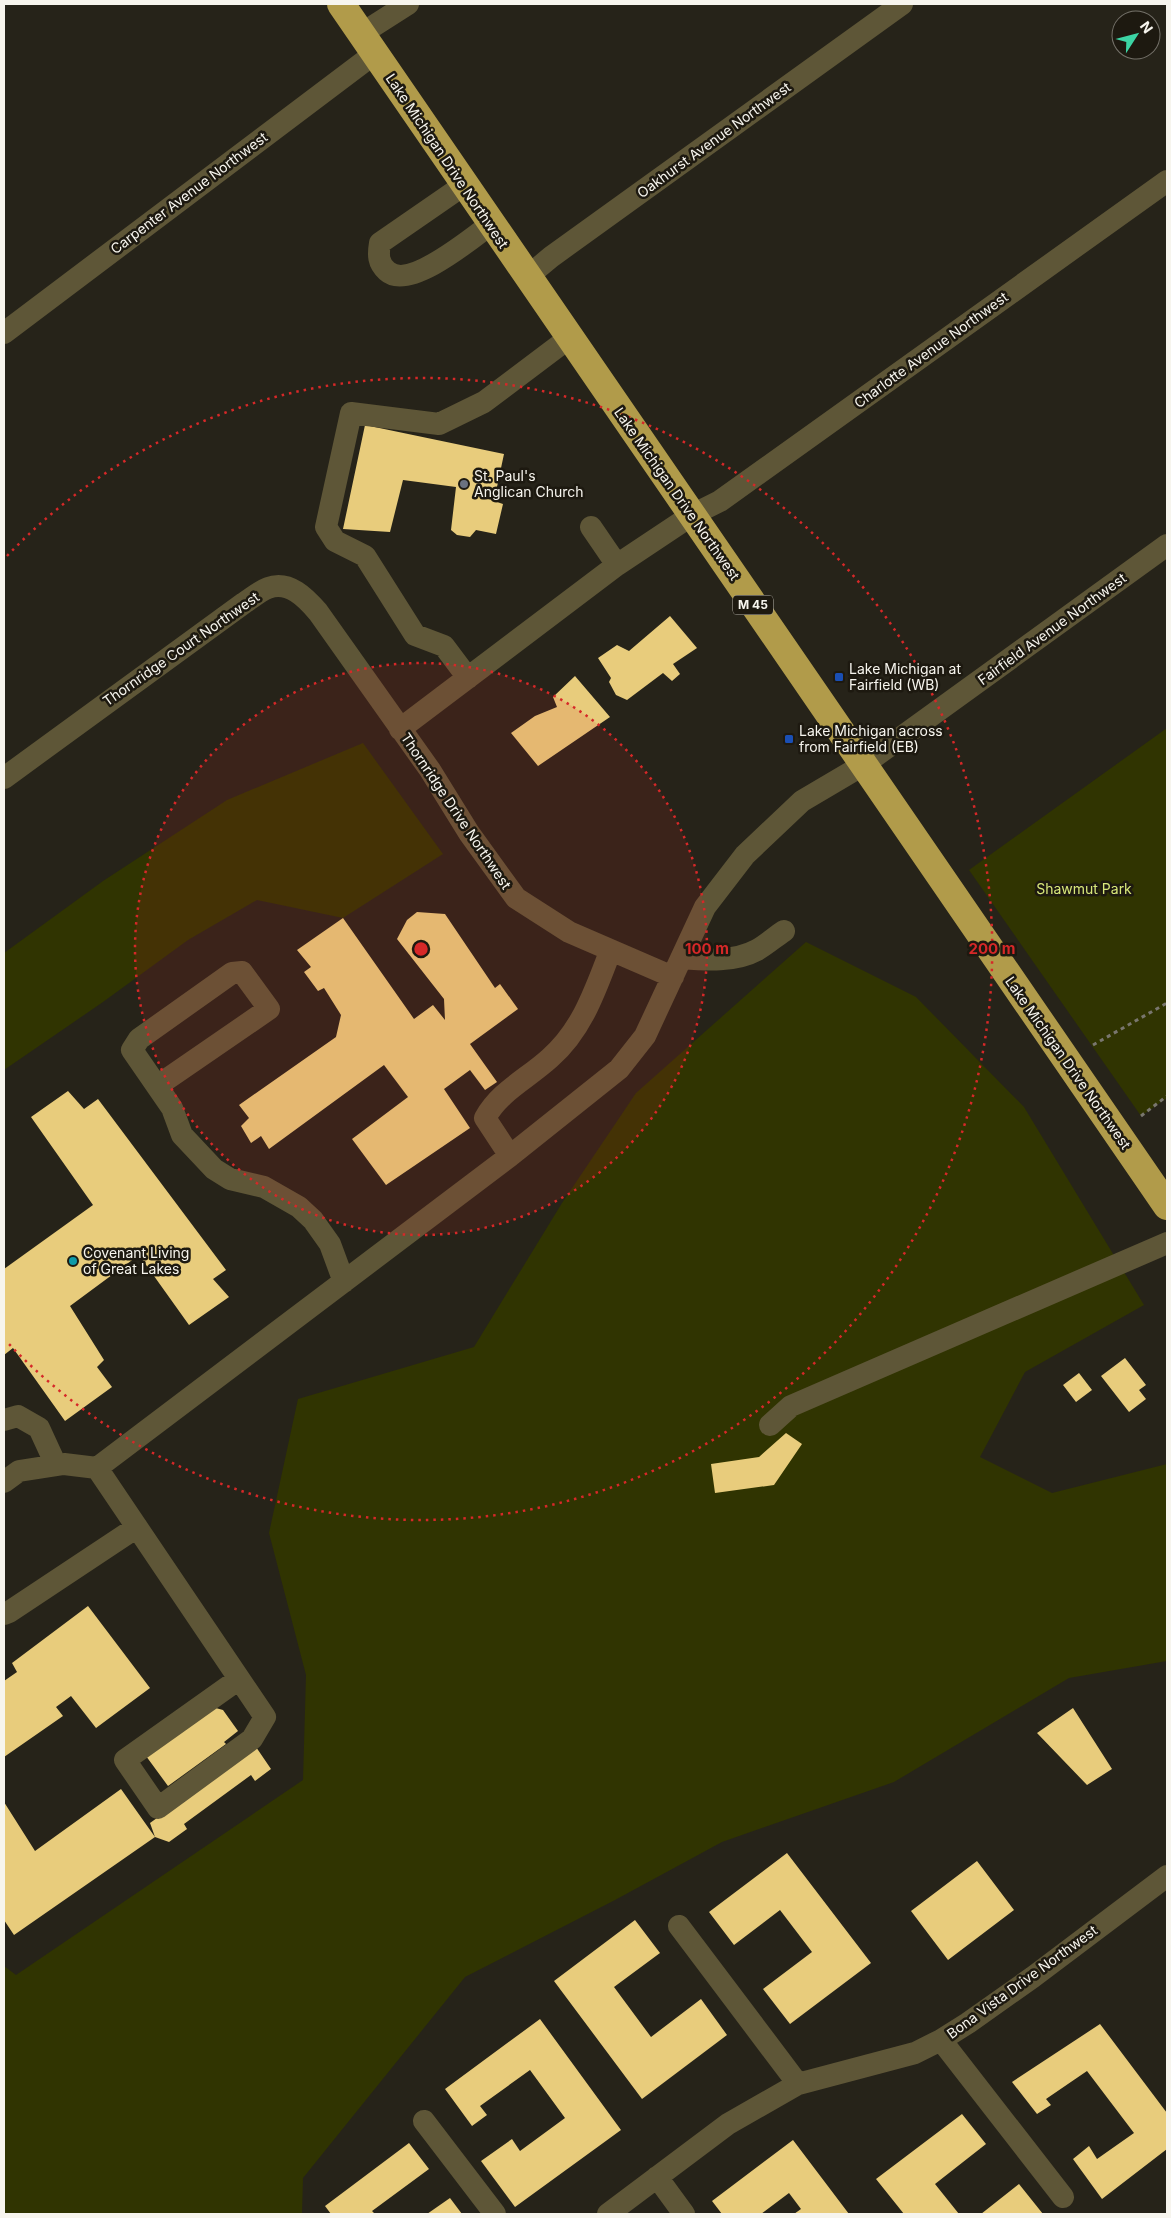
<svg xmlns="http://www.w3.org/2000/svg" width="1171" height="2218" font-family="Inter,sans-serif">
  <rect width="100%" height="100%" fill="#262319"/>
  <path fill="#303401" d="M 1167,728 L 1167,1098 L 1141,1116 L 969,870 Z
    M 363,743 L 443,854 L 343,918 L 257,900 L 188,940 L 103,1002 L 4,1070 L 4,953 L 103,881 L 227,800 Z
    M 806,942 L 916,997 L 1024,1107 L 1144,1305 L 1025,1372 L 980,1457 L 1052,1493 L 1167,1464 L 1167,1661 L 1069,1678 L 894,1782 L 722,1842 L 615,1900 L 465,1977 L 303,2178 L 302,2214 L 4,2214 L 4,1966 L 16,1975 L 303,1780 L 306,1675 L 269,1533 L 298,1399 L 474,1347 L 562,1203 L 636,1093 Z"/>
  <path fill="#e8cc7c" d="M 365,425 L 504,454 L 494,501 L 503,504 L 496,534 L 476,530 L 470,537 L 457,535 L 451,530 L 456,487 L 403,480 L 390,532 L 343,529 Z
    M 670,616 L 697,648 L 673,664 L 680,674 L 672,681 L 663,673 L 627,700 L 616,695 L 609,682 L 611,678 L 598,658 L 617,645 L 629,651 Z
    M 575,676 L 610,717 L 538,766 L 511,733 L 535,716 L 557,707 L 553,697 Z
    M 417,912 L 445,914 L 495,988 L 500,984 L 518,1009 L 470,1044 L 497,1082 L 485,1090 L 470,1070 L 444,1089 L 470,1128 L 386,1185 L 352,1139 L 408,1097 L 384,1065 L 269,1149 L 261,1136 L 251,1143 L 241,1126 L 249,1118 L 239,1105 L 336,1037 L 341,1015 L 324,988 L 318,991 L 304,972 L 311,967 L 297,950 L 343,918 L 414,1019 L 433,1005 L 445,1020 L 444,999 L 397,939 L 407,920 Z
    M 68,1091 L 84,1109 L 98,1099 L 226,1270 L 213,1279 L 229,1297 L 189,1325 L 139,1255 L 70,1306 L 104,1360 L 97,1367 L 112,1387 L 65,1421 L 13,1348 L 4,1355 L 4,1269 L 93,1205 L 31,1117 Z
    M 1125,1358 L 1146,1385 L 1139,1390 L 1146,1399 L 1129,1412 L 1101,1376 Z
    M 1079,1373 L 1092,1390 L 1076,1402 L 1063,1385 Z
    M 786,1433 L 802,1444 L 774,1485 L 715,1493 L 711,1464 L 759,1457 Z
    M 88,1606 L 150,1688 L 96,1728 L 71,1696 L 56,1707 L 63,1716 L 4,1757 L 4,1681 L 17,1672 L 12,1663 Z
    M 212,1707 L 223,1710 L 238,1731 L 224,1742 L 226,1744 L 168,1786 L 146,1756 Z
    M 1073,1708 L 1112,1769 L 1087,1785 L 1037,1733 Z
    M 256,1747 L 271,1769 L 255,1781 L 251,1775 L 184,1824 L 187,1829 L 169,1842 L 155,1837 L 150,1823 Z
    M 121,1789 L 155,1837 L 14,1935 L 4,1920 L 4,1802 L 35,1851 Z
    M 787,1853 L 871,1963 L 790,2024 L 763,1989 L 812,1952 L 780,1910 L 734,1945 L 709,1912 Z
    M 977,1861 L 1014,1910 L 948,1960 L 911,1911 Z
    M 635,1920 L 660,1953 L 614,1987 L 651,2037 L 701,1999 L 727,2035 L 642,2099 L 554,1981 Z
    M 540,2019 L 621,2130 L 515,2207 L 481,2161 L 512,2139 L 520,2151 L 565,2118 L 530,2070 L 480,2106 L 487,2115 L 472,2126 L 445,2089 Z
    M 1100,2024 L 1167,2113 L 1167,2149 L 1102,2199 L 1073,2159 L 1089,2146 L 1097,2159 L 1134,2133 L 1087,2071 L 1046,2099 L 1051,2105 L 1037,2114 L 1012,2082 Z
    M 962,2114 L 986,2144 L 935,2184 L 959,2214 L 904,2214 L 876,2179 Z
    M 793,2140 L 849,2214 L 794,2214 L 801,2209 L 789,2193 L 761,2214 L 722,2214 L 712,2201 Z
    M 409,2143 L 429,2169 L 372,2211 L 375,2214 L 331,2214 L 325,2206 Z
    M 1019,2184 L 1043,2214 L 981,2214 Z
    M 450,2198 L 462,2214 L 427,2214 Z"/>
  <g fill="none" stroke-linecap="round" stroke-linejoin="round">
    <path stroke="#79766e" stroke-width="3" stroke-dasharray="4 4" stroke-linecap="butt" d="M 1093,1045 L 1167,1003
      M 1141,1116 L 1167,1096"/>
    <path stroke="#5e5637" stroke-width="22" d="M 361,34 L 408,4
      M 464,185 L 380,243 C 378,255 378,263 387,271 C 409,291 472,238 491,224
      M 527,277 L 551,257 L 902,4
      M 4,333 L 374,54
      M 591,527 L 617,565
      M 468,678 L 444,646 L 415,635 L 365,556 L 335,541 L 326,527 L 351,413 L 439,424 L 484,402 L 569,338
      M 400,729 L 617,565 L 692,515 L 720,501 L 1167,181
      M 4,778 L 244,603 C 252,598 260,591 268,588 C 289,580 306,598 318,612 L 430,770 L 469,833 L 516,898 L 569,932 L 673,977
      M 682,958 C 706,960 735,962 757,950 C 766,945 775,937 784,931
      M 157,1086 L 269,1009 L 242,972 L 232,973 L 139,1039 L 132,1050 L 172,1108 L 182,1135 L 214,1169 L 230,1179 L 264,1187 L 299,1207 L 313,1220 L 330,1244 L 344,1282
      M 510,1156 L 485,1118 C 500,1091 527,1079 550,1058 C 582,1030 595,991 610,952
      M 4,1420 L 18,1416 L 39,1428 L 56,1465
      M 770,1425 L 791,1406 L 1167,1243
      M 97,1468 L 265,1717 L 252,1739 L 158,1808 L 125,1760 L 239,1679
      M 4,1482 L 19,1471 L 64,1464 L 97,1468 L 510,1156 L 619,1069 L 645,1036 L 705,907 L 745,855 L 802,801 L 863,765 L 1167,545
      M 4,1614 L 9,1612 L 137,1527
      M 679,1926 L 798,2084
      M 941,2040 L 1063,2197
      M 424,2121 L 495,2214
      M 657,2177 L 684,2214
      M 608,2214 L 728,2124 L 798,2084 L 915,2053 L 941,2040 L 968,2023 L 1033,1977 L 1167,1876"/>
    <path stroke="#b19b4a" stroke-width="28" d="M 341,4 L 1167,1206"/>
  </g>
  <circle cx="421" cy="949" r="286" fill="#d62828" fill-opacity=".12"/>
  <g fill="none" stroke="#d62828" stroke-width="2.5" stroke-dasharray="2.5 5">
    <circle cx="421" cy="949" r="286"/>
    <path d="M7 556A571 571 0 1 1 7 1342"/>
  </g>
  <circle fill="#6b7280" stroke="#1d1910" stroke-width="2" cx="464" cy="484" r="5"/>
  <g fill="#1a4fb4" stroke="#1d1910" stroke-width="2">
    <rect x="834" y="672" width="10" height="10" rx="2.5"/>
    <rect x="784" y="734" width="10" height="10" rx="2.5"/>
  </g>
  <circle fill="#0f9aa8" stroke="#1d1910" stroke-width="2" cx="73" cy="1261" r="5"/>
  <g text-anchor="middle" stroke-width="5" stroke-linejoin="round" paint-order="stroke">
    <rect fill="#1d1910" stroke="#b6b3ab" stroke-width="1" x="733" y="595.5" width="40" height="19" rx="4"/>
    <g font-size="12" font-weight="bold" fill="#f7f5ee">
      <text x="753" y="609">M 45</text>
    </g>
    <g font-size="14" fill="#f7f5ee" stroke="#1d1910">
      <text transform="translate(714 140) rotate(-36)" y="5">Oakhurst Avenue Northwest</text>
      <text transform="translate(447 161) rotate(56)" y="5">Lake Michigan Drive Northwest</text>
      <text transform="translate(189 193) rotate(-37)" y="5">Carpenter Avenue Northwest</text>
      <text transform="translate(931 350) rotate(-36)" y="5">Charlotte Avenue Northwest</text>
      <text transform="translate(677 494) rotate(55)" y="5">Lake Michigan Drive Northwest</text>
      <text transform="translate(1052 629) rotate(-36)" y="5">Fairfield Avenue Northwest</text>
      <text transform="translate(181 649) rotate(-35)" y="5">Thornridge Court Northwest</text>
      <text transform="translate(456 811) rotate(56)" y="5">Thornridge Drive Northwest</text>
      <text transform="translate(1068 1063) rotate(55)" y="5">Lake Michigan Drive Northwest</text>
      <text transform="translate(1022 1982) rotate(-36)" y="5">Bona Vista Drive Northwest</text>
    </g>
    <g font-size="14" fill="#f7f5ee" stroke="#1d1910" text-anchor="start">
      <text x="474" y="481">St. Paul's<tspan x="474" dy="16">Anglican Church</tspan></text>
      <text x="849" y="674">Lake Michigan at<tspan x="849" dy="16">Fairfield (WB)</tspan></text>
      <text x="799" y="736">Lake Michigan across<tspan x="799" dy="16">from Fairfield (EB)</tspan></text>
      <text x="83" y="1258">Covenant Living<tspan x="83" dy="16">of Great Lakes</tspan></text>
    </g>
    <g font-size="14" fill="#d8e77a" stroke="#1d1910">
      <text x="1084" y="894">Shawmut Park</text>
    </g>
  </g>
  <circle cx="421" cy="949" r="8" fill="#d62828" stroke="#1d1910" stroke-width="2.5"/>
  <g font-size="15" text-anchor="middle" font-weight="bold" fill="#d62828" stroke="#1d1910" stroke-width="5" stroke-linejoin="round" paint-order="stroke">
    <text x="707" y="954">100 m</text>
    <text x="992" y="954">200 m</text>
  </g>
  <rect width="1171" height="2218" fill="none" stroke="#f7f5ee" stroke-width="10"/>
  <g transform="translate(1136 35) rotate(54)"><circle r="24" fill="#1d1910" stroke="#747169"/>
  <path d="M0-4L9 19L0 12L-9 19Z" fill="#3cd4a4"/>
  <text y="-8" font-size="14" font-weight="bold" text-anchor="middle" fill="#f7f5ee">N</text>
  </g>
</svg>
